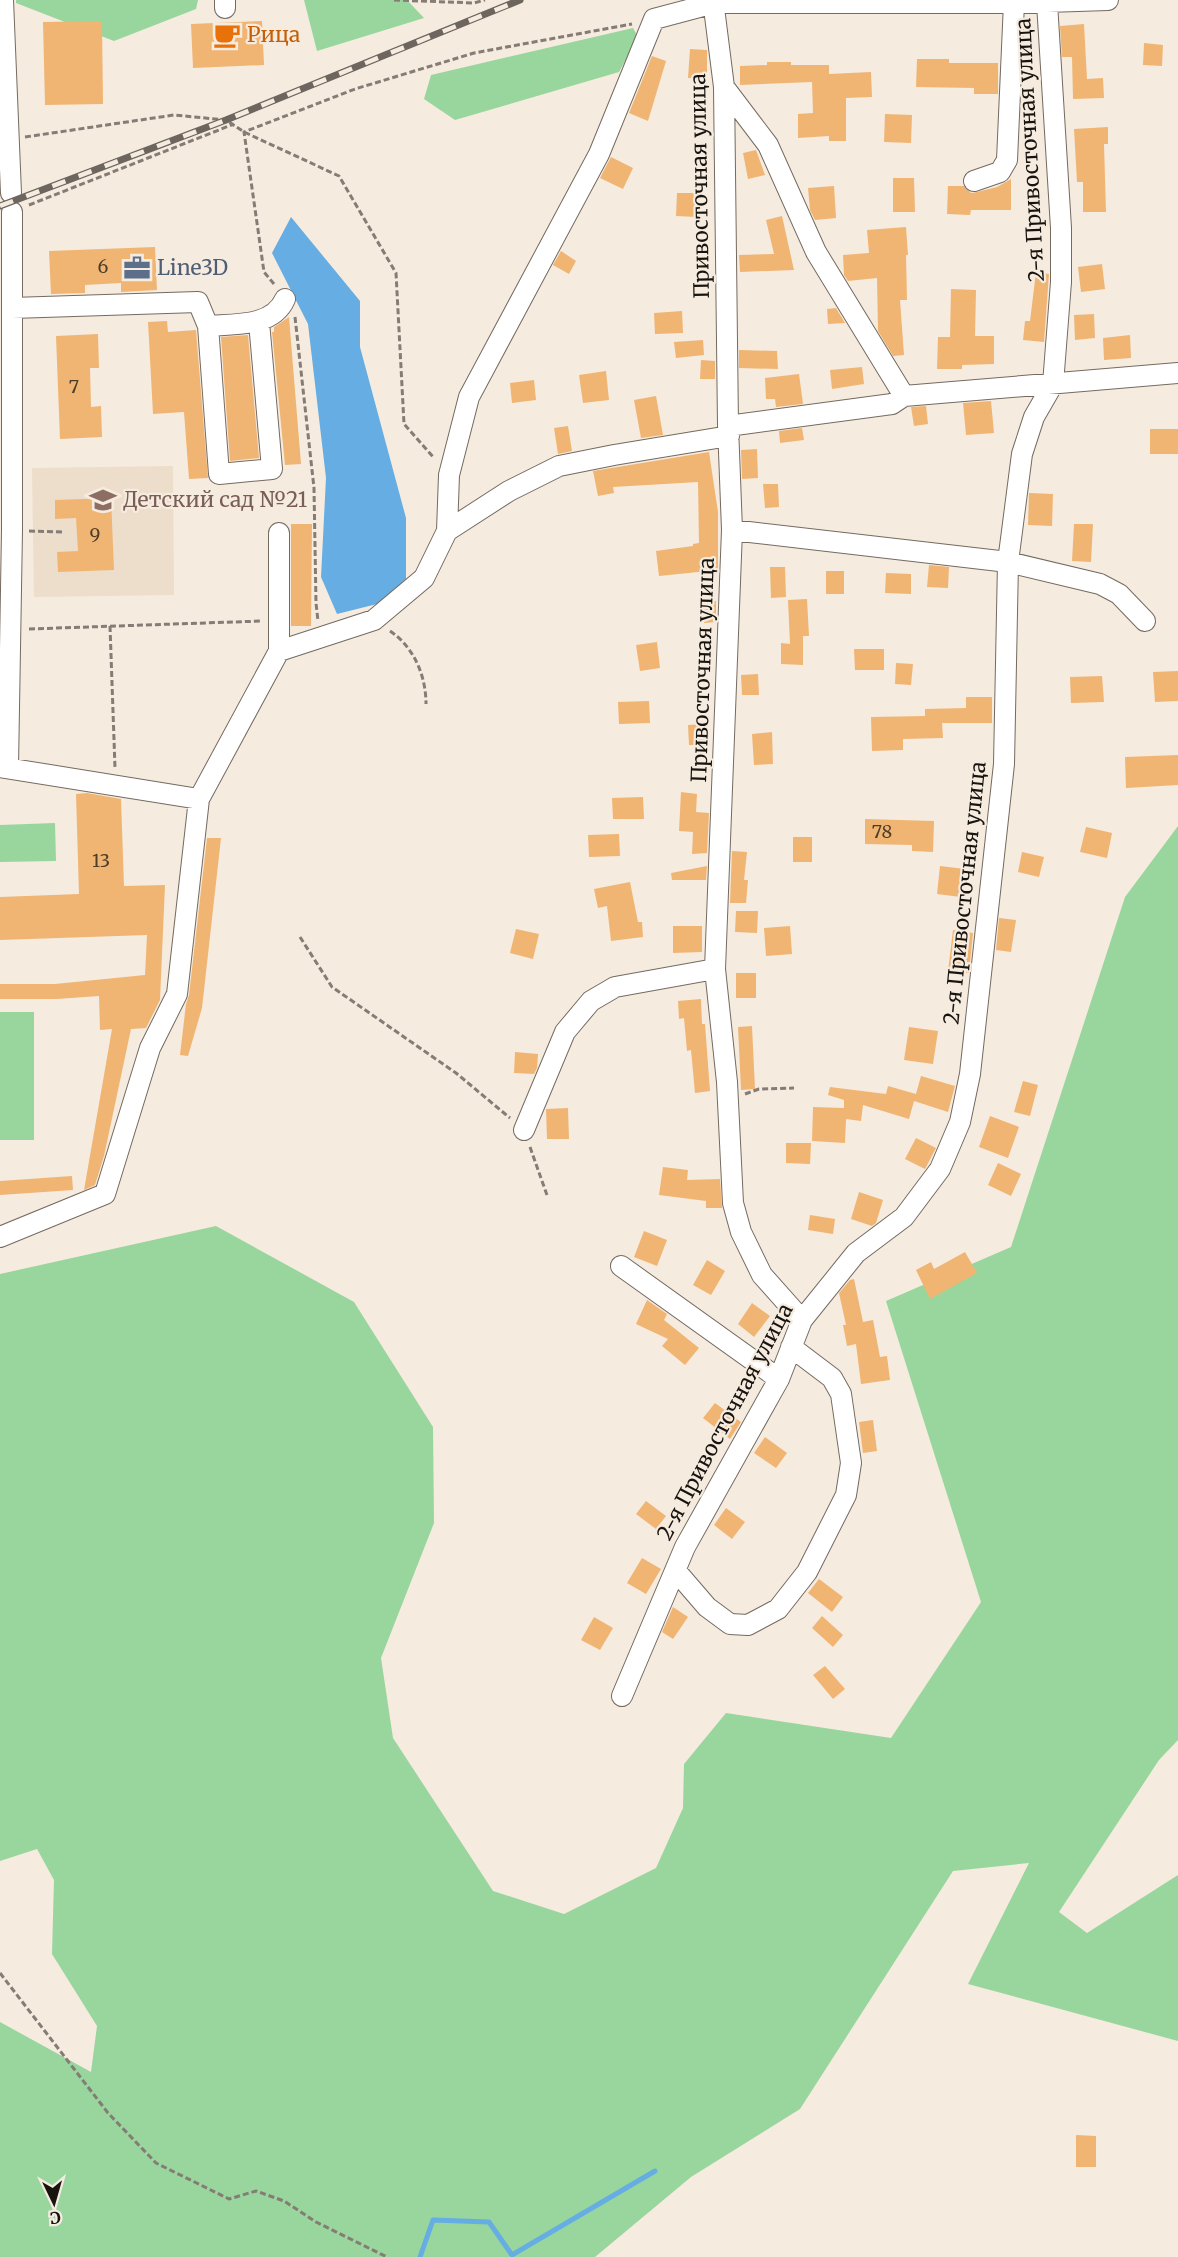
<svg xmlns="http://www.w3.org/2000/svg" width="1178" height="2257" font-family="Merriweather,serif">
  <rect width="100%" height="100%" fill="#f6ebdf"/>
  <path fill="#edddcb" d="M 173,466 L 174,595 L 34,597 L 32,468 Z"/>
  <path fill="#98d69d" d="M 16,0 L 198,0 L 196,9 L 114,41 L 16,3 Z
    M 304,0 L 407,0 L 424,18 L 317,51 Z
    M 633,28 L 638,37 L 619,72 L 455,120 L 424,99 L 431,75 Z
    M 55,823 L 56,861 L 0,862 L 0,825 Z
    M 1178,826 L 1178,1740 L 1159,1760 L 1059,1912 L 1087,1933 L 1178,1875 L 1178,2041 L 968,1984 L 1029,1863 L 953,1871 L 800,2109 L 691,2177 L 595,2257 L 0,2257 L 0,2022 L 91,2072 L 97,2026 L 52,1954 L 54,1880 L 37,1849 L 0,1861 L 0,1274 L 216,1226 L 354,1302 L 433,1427 L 434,1523 L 381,1658 L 393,1738 L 493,1891 L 564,1914 L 656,1868 L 683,1808 L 684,1764 L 726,1713 L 891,1738 L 981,1602 L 886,1301 L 1011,1247 L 1125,897 Z
    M 0,1012 L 34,1012 L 34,1140 L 0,1140 Z"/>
  <path fill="#65ade3" d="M 291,217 L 360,301 L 360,347 L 406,518 L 406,579 L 381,603 L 337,614 L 321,577 L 326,478 L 308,324 L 272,253 Z"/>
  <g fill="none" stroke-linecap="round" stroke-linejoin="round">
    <path stroke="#65ade3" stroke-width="5" d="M 420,2257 L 433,2220 L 489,2222 L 512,2255 L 655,2171"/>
  </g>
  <path fill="#f0b573" d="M 102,21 L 103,104 L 45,105 L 43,22 Z
    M 262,21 L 264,65 L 193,68 L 191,24 Z
    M 1084,24 L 1087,79 L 1103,78 L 1104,98 L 1073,99 L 1072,57 L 1062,57 L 1060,26 Z
    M 1144,43 L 1163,45 L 1162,66 L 1143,65 Z
    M 690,49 L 707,50 L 707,79 L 688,78 Z
    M 652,56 L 666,61 L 648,121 L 629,113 Z
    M 917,59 L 949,59 L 949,63 L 998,63 L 998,94 L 974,94 L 974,88 L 916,87 Z
    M 767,62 L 791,62 L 791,65 L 829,65 L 829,74 L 871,72 L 872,97 L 846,98 L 846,141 L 829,141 L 829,136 L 798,138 L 798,114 L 813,113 L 812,82 L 740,85 L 740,66 L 767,65 Z
    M 885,114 L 912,115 L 911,143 L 884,142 Z
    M 1108,127 L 1108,144 L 1104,144 L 1106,212 L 1083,212 L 1083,182 L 1077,182 L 1074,129 Z
    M 756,150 L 765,175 L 748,179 L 743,153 Z
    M 611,157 L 633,168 L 623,189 L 600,178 Z
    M 893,178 L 914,178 L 915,212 L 893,212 Z
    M 1011,179 L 1011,210 L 971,210 L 970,215 L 947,214 L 948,186 L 964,186 L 971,193 L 977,192 L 997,187 Z
    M 834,186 L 836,218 L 815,220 L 810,210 L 808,188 Z
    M 677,193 L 697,193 L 697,217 L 676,216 Z
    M 782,216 L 794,270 L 740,272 L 739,255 L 774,254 L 766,220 Z
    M 906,227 L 908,255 L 906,255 L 907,300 L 900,300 L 904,355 L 893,356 L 878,331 L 877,278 L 848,281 L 844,275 L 843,255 L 869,253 L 867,230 Z
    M 155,247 L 157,290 L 121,292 L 121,283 L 85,285 L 85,293 L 51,294 L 49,251 Z
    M 561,251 L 576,261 L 569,274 L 553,265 Z
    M 1102,264 L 1105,289 L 1081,292 L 1078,267 Z
    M 1036,272 L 1049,274 L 1044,342 L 1023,340 L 1025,321 L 1030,321 Z
    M 951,289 L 976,290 L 975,336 L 994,336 L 994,364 L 962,365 L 962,369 L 937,369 L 938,337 L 950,337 Z
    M 836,308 L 845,323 L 828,324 L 827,309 Z
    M 682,311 L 683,333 L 655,334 L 654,313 Z
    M 1094,314 L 1095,338 L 1075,340 L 1074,315 Z
    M 289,317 L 301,464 L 285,465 L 272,332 L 274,332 L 274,327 Z
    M 167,321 L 168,332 L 196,330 L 208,478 L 189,479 L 184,412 L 153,414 L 148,322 Z
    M 98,334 L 99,368 L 90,368 L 91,407 L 101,406 L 102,437 L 60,439 L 56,336 Z
    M 248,335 L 259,458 L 230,461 L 221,337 Z
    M 1130,335 L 1131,358 L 1104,360 L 1103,338 Z
    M 703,340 L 704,355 L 676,358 L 674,342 Z
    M 739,350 L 777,351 L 778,369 L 739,368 Z
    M 701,360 L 715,361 L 715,379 L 700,379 Z
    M 862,367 L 864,384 L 832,389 L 830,370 Z
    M 606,371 L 609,400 L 583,403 L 579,375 Z
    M 799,374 L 803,404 L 776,407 L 775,399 L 766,399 L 765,378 Z
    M 534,380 L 536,400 L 512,403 L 510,383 Z
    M 656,396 L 663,435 L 641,438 L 634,400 Z
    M 991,401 L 994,433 L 966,435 L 963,403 Z
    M 926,406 L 928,424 L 914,426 L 911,407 Z
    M 568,426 L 572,451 L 558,454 L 554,428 Z
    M 802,428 L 804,440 L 780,443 L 779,431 Z
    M 1150,429 L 1178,429 L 1178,454 L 1150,454 Z
    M 757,449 L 758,478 L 742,479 L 741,450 Z
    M 709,452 L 718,512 L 718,570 L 659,576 L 656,551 L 693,546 L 693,544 L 699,543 L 698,482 L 613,487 L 614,493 L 598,496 L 593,471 Z
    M 763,484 L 778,484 L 779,507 L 765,508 Z
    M 1029,493 L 1053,494 L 1052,526 L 1028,525 Z
    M 111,498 L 114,570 L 58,572 L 57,552 L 78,551 L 76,518 L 55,519 L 55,500 Z
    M 291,524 L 312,524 L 311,626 L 291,626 Z
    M 1074,524 L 1093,524 L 1091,562 L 1072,561 Z
    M 929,565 L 949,567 L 948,588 L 927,587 Z
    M 770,567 L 785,567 L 786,597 L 771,598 Z
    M 826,571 L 844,571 L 844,594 L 826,594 Z
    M 886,573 L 911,574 L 911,594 L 885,593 Z
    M 807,599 L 809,636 L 803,636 L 803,665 L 781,664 L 781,643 L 790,644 L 788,600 Z
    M 716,601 L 716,622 L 704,623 L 702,602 Z
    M 657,642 L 660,668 L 640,671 L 636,645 Z
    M 854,649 L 884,649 L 884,670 L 855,670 Z
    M 896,663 L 913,664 L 911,685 L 895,684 Z
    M 1178,671 L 1178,701 L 1155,702 L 1153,672 Z
    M 758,674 L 759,695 L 742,695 L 741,675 Z
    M 1102,676 L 1104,702 L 1071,703 L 1070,677 Z
    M 966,697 L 992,697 L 992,723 L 942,723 L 943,738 L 903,739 L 903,750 L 872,751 L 871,717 L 925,716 L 925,709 L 966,708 Z
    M 649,701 L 650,723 L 619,724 L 618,702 Z
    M 706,724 L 706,745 L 689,745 L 688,725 Z
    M 772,732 L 773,764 L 754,765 L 752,734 Z
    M 1178,755 L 1178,785 L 1126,788 L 1125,757 Z
    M 681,792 L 697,794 L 696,812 L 709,813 L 707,853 L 692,854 L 693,832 L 679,831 Z
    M 87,793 L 121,799 L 124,886 L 165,885 L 160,1000 L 146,1028 L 131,1029 L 104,1156 L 95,1185 L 84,1190 L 112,1029 L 100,1030 L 99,996 L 57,999 L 0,999 L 0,984 L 55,984 L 145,975 L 147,935 L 0,940 L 0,897 L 79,894 L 76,794 Z
    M 643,797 L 644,819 L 613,819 L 612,798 Z
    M 865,819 L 934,821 L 933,852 L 912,851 L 912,845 L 865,844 Z
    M 1086,827 L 1112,833 L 1107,858 L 1080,852 Z
    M 619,834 L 620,856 L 589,857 L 588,835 Z
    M 793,837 L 812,837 L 812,862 L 793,862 Z
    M 207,838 L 221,838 L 202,1008 L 188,1056 L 180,1055 L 186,1004 L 189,995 Z
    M 732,851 L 747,852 L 744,880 L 748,880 L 746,903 L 730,903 Z
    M 1022,852 L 1044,857 L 1039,877 L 1018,872 Z
    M 707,866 L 706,880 L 672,880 L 671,873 Z
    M 940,866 L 965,869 L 961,897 L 937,894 Z
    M 630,882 L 638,922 L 642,922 L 643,937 L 611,941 L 607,906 L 598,908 L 594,889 Z
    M 736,911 L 758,911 L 757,933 L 735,932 Z
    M 999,918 L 1016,920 L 1011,952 L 996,950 Z
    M 673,926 L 702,926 L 702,952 L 673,953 Z
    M 790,926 L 792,954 L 766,956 L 764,928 Z
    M 516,929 L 539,934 L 533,959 L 510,953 Z
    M 953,930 L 973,933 L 969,973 L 948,971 Z
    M 736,973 L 756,973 L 756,998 L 736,998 Z
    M 701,999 L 702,1024 L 705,1024 L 710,1091 L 695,1093 L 691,1050 L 687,1051 L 684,1018 L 679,1019 L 678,1001 Z
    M 752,1026 L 755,1089 L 741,1090 L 738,1027 Z
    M 909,1027 L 938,1031 L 933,1064 L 904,1060 Z
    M 515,1052 L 538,1054 L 537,1068 L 534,1074 L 514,1073 Z
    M 921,1076 L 955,1086 L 948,1112 L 914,1101 Z
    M 1023,1081 L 1038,1085 L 1030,1116 L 1014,1112 Z
    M 888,1086 L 916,1094 L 909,1119 L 863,1105 L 861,1121 L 846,1119 L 845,1143 L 812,1141 L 813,1107 L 844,1108 L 844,1100 L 828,1095 L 830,1087 L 886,1094 Z
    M 568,1108 L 569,1139 L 547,1139 L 546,1109 Z
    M 990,1116 L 1019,1127 L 1008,1158 L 979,1147 Z
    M 916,1138 L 936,1148 L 925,1169 L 905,1159 Z
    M 786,1143 L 811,1143 L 810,1164 L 786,1163 Z
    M 998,1163 L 1021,1174 L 1011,1196 L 988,1185 Z
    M 663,1167 L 688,1170 L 687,1180 L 720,1179 L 722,1208 L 706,1208 L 706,1201 L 659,1195 Z
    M 72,1176 L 73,1190 L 0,1195 L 0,1181 Z
    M 859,1192 L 883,1200 L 876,1223 L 872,1226 L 851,1219 Z
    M 810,1215 L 835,1219 L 833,1234 L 808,1230 Z
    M 644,1231 L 667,1240 L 657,1266 L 634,1257 Z
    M 965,1252 L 977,1273 L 930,1299 L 916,1270 L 931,1262 L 934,1269 Z
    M 707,1260 L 725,1271 L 711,1295 L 693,1285 Z
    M 854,1279 L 863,1322 L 873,1320 L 880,1357 L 887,1356 L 890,1380 L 861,1384 L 856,1344 L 847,1346 L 843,1325 L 846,1325 L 839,1293 L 850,1280 Z
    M 647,1300 L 667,1314 L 664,1320 L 699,1348 L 685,1365 L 662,1346 L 668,1339 L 636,1324 Z
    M 752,1303 L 770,1316 L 754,1337 L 738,1324 Z
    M 715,1403 L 741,1422 L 730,1439 L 703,1418 Z
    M 873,1420 L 877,1451 L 863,1453 L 859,1422 Z
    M 765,1437 L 787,1453 L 776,1468 L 754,1453 Z
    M 646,1501 L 666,1516 L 656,1529 L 636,1514 Z
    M 726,1508 L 745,1522 L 732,1539 L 714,1525 Z
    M 642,1558 L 661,1569 L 646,1594 L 627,1583 Z
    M 819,1579 L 843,1597 L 832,1612 L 808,1593 Z
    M 673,1607 L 688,1617 L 673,1639 L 662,1632 Z
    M 822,1616 L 843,1635 L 833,1647 L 812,1628 Z
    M 594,1617 L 613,1628 L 600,1650 L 581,1640 Z
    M 825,1666 L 845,1689 L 833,1699 L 813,1675 Z
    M 1076,2135 L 1096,2136 L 1096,2167 L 1076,2167 Z"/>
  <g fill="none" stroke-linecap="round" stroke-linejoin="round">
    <defs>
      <path id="minor" d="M 3,0 L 11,193
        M 225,0 L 225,8
        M 713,0 L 724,87 L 728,426 L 732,530 L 715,969 L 727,1082 L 733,1203 L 741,1232 L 762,1275 L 802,1320
        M 724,87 L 768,145 L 816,252 L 904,396
        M 974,181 L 1000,172 L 1007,160 L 1014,3
        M 12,308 L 198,302 L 208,326 L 219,474 L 272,469 L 259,322
        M 208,326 C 235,324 273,327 285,299
        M 728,426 L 892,404 L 904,396 L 1178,373
        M 732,530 L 1008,562 L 1100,584 L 1119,594 L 1145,621
        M 447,531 L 509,491 L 559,466 L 614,455 L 729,436
        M 279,651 L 279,533
        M 0,767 L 199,799
        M 8,767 L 12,530 L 12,212
        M 524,1130 L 565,1032 L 591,1001 L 615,987 L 715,969
        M 0,1237 L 105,1194 L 150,1048 L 177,994 L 199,799 L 279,651 L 374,620 L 424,578 L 447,531 L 449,475 L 469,397 L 599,154 L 654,19 L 714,3 L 1014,3 L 1108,0
        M 621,1266 L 779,1379
        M 676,1571 L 707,1607 L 730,1624 L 748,1625 L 778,1609 L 807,1572 L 846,1495 L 851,1463 L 841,1394 L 832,1378 L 791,1347
        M 622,1696 L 685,1547 L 779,1379 L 802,1320 L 856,1253 L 904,1217 L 940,1169 L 960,1122 L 970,1074 L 1004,764 L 1008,562 L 1022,454 L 1034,417 L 1053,384 L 1061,282 L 1061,228 L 1047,3"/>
    </defs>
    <use href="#minor" stroke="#746a60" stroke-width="22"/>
    <path stroke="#847c75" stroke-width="3" stroke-dasharray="6 3" stroke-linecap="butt" d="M 394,0 L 474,3 L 485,0
      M 25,137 L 174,115 L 226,120 L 244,132 L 339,176 L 396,273 L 404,424 L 434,458
      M 29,205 L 234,124
      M 274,284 L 264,272 L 244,132 L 355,89 L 474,53 L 632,24
      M 295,317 L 314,488 L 316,603 L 318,621
      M 29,531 L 64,532
      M 110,626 L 115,768
      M 29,629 L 262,621
      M 390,631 C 414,647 426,676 426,704
      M 300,937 L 332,987 L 456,1073 L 510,1118
      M 745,1094 L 759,1089 L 794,1088
      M 530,1147 L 548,1198
      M 0,1973 L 108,2113 L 156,2163 L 229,2199 L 256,2191 L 284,2201 L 316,2222 L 387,2257"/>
    <use href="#minor" stroke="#fff" stroke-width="20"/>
    <defs>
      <path id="rail" d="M 0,206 L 226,120 L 520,0"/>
    </defs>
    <use href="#rail" stroke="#6d665f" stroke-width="7"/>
    <use href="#rail" stroke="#f6ebdf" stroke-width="4.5" stroke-dasharray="14" stroke-linecap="butt"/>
  </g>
  <defs>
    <symbol id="cafe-bare" viewBox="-9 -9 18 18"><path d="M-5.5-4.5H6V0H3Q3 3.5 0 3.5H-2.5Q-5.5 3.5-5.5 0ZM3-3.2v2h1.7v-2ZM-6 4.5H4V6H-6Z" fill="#e8710a" stroke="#f6ebdf" stroke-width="2.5" paint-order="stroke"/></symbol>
    <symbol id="office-bare" viewBox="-9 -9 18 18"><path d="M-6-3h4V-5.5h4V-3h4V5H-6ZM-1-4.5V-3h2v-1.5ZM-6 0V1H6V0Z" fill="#5c6f8a" stroke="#f6ebdf" stroke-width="2.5" paint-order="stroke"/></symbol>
    <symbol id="school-bare" viewBox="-9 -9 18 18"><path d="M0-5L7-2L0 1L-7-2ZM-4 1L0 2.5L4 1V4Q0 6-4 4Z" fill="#8d6e63" stroke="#f6ebdf" stroke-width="2.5" paint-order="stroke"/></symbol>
  </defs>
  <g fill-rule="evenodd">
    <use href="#cafe-bare" x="208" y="16" width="38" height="38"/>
    <use href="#office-bare" x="118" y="249" width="38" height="38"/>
    <use href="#school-bare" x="84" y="481" width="38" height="38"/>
  </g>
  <g text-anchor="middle" stroke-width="4.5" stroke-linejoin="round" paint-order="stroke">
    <g font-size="18" fill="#4d3c28">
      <text x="103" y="273">6</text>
      <text x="74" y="393">7</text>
      <text x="95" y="541">9</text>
      <text x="882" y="838">78</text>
      <text x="101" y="867">13</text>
    </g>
    <g font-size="21" fill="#c56008" stroke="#f6ebdf" text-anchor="start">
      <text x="247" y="42">Рица</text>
    </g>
    <g font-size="21" fill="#17130f" stroke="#f6ebdf">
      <text transform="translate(1030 150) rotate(-93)" y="7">2-я Привосточная улица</text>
      <text transform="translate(700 186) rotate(-91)" y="7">Привосточная улица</text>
      <text transform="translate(703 670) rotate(-88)" y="7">Привосточная улица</text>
      <text transform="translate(965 893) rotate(-84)" y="7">2-я Привосточная улица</text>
      <text transform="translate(725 1422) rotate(-62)" y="7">2-я Привосточная улица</text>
    </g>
    <g font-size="21" fill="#4e5e75" stroke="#f6ebdf" text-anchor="start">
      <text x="157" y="275">Line3D</text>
    </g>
    <g font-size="21" fill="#785e54" stroke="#f6ebdf" text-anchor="start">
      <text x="123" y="507">Детский сад №21</text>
    </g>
  </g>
  <g transform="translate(54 2203) rotate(175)" stroke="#f6ebdf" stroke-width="4.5" paint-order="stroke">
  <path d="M0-4.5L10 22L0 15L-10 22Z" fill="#17130f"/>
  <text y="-9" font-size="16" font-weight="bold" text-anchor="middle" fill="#17130f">С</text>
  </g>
</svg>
